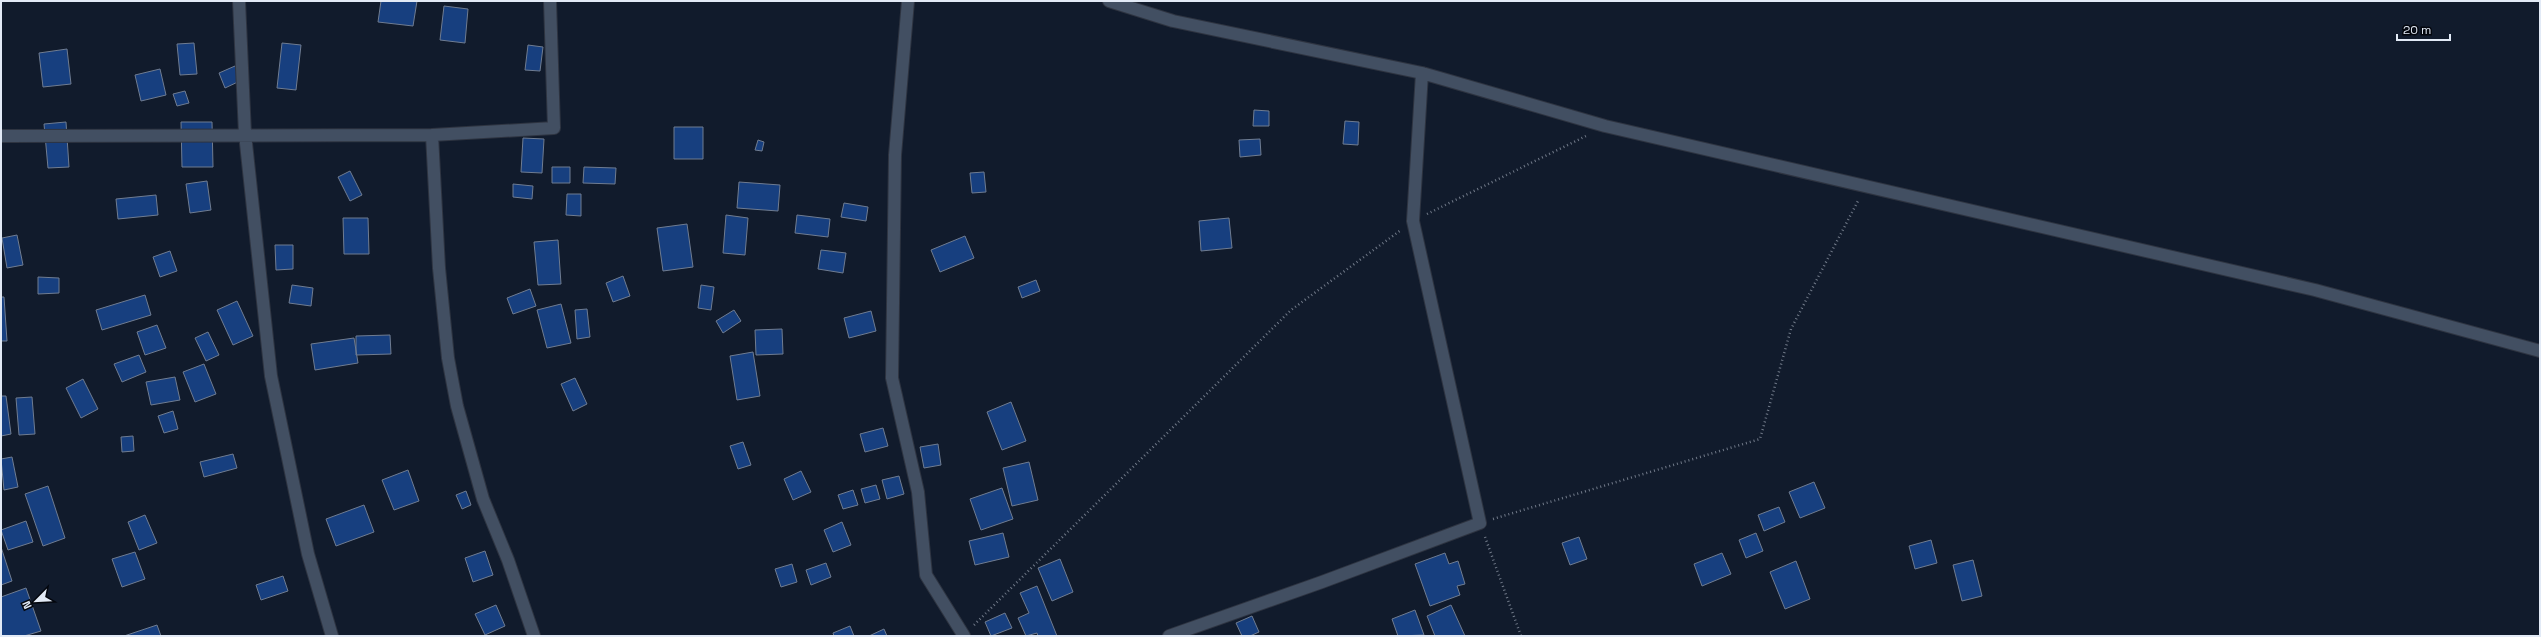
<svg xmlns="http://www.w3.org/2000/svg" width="2541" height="637" font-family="'Space Grotesk',sans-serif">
  <rect width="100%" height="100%" fill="#111b2c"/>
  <path fill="#173f7f" stroke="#6f7c91" d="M 381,1 L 417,1 L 413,26 L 378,22 Z
    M 444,6 L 468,9 L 465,43 L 440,40 Z
    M 194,43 L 197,74 L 180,75 L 177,44 Z
    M 282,43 L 301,45 L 296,90 L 277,88 Z
    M 528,45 L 543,47 L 540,71 L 525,70 Z
    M 67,49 L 71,84 L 43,87 L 39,53 Z
    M 235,66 L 242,80 L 225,88 L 219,73 Z
    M 160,69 L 166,95 L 141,101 L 135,75 Z
    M 185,91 L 189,103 L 177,106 L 173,94 Z
    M 1254,110 L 1269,111 L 1269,126 L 1253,126 Z
    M 1345,121 L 1359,122 L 1358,145 L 1343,144 Z
    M 66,122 L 69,167 L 48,168 L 44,124 Z
    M 181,122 L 212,122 L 213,167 L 182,167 Z
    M 674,127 L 703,127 L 703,159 L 674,159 Z
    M 523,138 L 544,139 L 542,173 L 521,172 Z
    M 1260,139 L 1261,155 L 1240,157 L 1239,140 Z
    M 758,140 L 764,142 L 762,151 L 755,150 Z
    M 552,167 L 570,167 L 570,183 L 552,183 Z
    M 584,167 L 616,168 L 615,184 L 583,183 Z
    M 350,171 L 362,195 L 350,201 L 338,177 Z
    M 984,172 L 986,192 L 972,193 L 970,173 Z
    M 207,181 L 211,210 L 190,213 L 186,184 Z
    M 739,182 L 780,185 L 778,211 L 737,208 Z
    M 513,184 L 533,186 L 532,199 L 513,197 Z
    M 567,194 L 581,194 L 581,216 L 566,215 Z
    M 156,195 L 158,215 L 118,219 L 116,199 Z
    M 844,203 L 868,207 L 866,221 L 841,217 Z
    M 726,215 L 748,218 L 745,255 L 723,253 Z
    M 797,215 L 830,219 L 828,237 L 795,233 Z
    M 343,218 L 368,218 L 369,254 L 344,254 Z
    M 1229,218 L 1232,248 L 1201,251 L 1199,221 Z
    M 687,224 L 693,267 L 663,271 L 657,228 Z
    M 17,235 L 23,265 L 7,268 L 2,238 Z
    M 965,236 L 974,258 L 940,272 L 931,250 Z
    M 558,240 L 561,284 L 538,285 L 534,242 Z
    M 275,245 L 293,245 L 293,269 L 276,270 Z
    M 821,250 L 846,253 L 843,273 L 818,269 Z
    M 170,251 L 177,271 L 160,277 L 153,257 Z
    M 623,276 L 630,296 L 613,302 L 606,283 Z
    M 38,277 L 59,278 L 59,293 L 38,294 Z
    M 1036,280 L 1040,291 L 1022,298 L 1018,287 Z
    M 292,285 L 313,288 L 311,306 L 289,303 Z
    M 701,285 L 714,287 L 711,310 L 698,308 Z
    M 530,289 L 536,306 L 513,314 L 507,298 Z
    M 145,295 L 151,315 L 102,330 L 96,310 Z
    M 1,297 L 4,297 L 7,341 L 1,341 Z
    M 237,301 L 253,336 L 233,345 L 217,310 Z
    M 561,304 L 571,343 L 547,348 L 537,310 Z
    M 587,309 L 590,337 L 577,339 L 575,310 Z
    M 734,310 L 741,321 L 723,333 L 716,321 Z
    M 871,311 L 876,331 L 849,338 L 844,318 Z
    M 157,325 L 166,348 L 145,355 L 137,332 Z
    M 782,329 L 783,354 L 756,355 L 755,330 Z
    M 208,332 L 219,355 L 206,361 L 195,338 Z
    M 390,335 L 391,354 L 356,355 L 356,336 Z
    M 354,338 L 358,363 L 315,370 L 311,344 Z
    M 753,352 L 760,396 L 737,400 L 730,356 Z
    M 139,355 L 146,372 L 122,382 L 114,364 Z
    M 204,364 L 216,394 L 195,402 L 183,372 Z
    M 175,377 L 180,400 L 151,405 L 146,382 Z
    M 575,378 L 587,404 L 573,411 L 561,384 Z
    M 83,379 L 98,409 L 81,418 L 66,388 Z
    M 1,396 L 6,396 L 11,434 L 1,436 Z
    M 32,397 L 35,434 L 19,435 L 16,398 Z
    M 1011,402 L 1026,441 L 1002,450 L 987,412 Z
    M 173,411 L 178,429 L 164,433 L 158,416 Z
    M 883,428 L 888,446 L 865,452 L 860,434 Z
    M 133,436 L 134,451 L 122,452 L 121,437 Z
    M 743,442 L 751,465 L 738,469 L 730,446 Z
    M 938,444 L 941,465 L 924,468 L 920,447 Z
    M 233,454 L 237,468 L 204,477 L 200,462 Z
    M 12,457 L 18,487 L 4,490 L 1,459 Z
    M 1029,462 L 1038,500 L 1012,506 L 1003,468 Z
    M 408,470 L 419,501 L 394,510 L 382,480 Z
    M 801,471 L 811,492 L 793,500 L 784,479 Z
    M 899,476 L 904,494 L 887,499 L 882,480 Z
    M 1814,482 L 1825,508 L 1800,518 L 1789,492 Z
    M 876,485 L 880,499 L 865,503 L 861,489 Z
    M 48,486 L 65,538 L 43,546 L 25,494 Z
    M 1002,488 L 1013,519 L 981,530 L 970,499 Z
    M 853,490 L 858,505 L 843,509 L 838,495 Z
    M 466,491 L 471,505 L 462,509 L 456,495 Z
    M 364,505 L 374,532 L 336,546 L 326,519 Z
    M 1779,507 L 1785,522 L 1764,531 L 1758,515 Z
    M 145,515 L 157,543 L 139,550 L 128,522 Z
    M 26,521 L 33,542 L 8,550 L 1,530 Z
    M 842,522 L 851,545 L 833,552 L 824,530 Z
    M 1003,533 L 1009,557 L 975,565 L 969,541 Z
    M 1756,533 L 1763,551 L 1746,558 L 1739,540 Z
    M 1579,537 L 1587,559 L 1570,565 L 1562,543 Z
    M 1931,540 L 1937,563 L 1915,569 L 1909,546 Z
    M 1,547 L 12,581 L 1,585 Z
    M 485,551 L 493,575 L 473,582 L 465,558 Z
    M 135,552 L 145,579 L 122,587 L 112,559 Z
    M 1445,553 L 1449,564 L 1458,561 L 1465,584 L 1457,586 L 1460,595 L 1430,606 L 1415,564 Z
    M 1722,553 L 1731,574 L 1702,586 L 1694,564 Z
    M 1060,559 L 1073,592 L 1052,601 L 1038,568 Z
    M 1973,560 L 1982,596 L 1962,601 L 1953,565 Z
    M 1796,561 L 1810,599 L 1785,609 L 1770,572 Z
    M 826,563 L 831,577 L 811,585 L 806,570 Z
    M 792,564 L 797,582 L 781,587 L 775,569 Z
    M 283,576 L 288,591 L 261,600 L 256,585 Z
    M 1037,586 L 1057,636 L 1038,636 L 1037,633 L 1026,636 L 1018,618 L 1029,613 L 1020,593 Z
    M 26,588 L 41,631 L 24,636 L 1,636 L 1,597 Z
    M 496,605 L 505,626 L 485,635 L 475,614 Z
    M 1451,605 L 1465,636 L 1435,636 L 1427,616 Z
    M 1415,610 L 1424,635 L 1398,636 L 1392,619 Z
    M 1005,613 L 1012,628 L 991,636 L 985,622 Z
    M 1252,616 L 1259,632 L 1250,636 L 1242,636 L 1236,623 Z
    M 157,625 L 161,636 L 124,636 Z
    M 850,626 L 854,636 L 834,636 L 833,633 Z
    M 884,629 L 887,636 L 869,636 Z"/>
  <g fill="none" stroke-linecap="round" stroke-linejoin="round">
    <defs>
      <path id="minor" d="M 239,1 L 245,134 L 271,376 L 308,554 L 332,636
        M 908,1 L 895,155 L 892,378 L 918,492 L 926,575 L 964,636
        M 1109,1 L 1173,21 L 1422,73 L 1605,126 L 2315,290 L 2540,351
        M 1,136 L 432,135
        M 534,636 L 508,560 L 483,499 L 457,406 L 448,358 L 439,268 L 432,135 L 554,128 L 550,1
        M 1169,636 L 1322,582 L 1480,523 L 1413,221 L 1422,73"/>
    </defs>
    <use href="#minor" stroke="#2e3441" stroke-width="14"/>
    <path stroke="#717a89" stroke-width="2.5" stroke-dasharray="1 3" stroke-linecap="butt" d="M 1427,214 L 1586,136
      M 1493,519 L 1760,439 L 1791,329 L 1859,199
      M 1485,537 L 1521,636
      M 974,625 L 1291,310 L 1401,230"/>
    <use href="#minor" stroke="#424f62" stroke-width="12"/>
  </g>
  <rect width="2541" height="637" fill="none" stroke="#e2eaf6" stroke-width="4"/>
  <g transform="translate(36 601) rotate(246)" stroke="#03060d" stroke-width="3" paint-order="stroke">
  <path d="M0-3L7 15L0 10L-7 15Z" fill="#e2eaf6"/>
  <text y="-6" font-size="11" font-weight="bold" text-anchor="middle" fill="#e2eaf6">N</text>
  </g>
  <path d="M2397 34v6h53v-6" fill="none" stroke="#e2eaf6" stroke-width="2"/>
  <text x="2403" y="34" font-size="12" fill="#e2eaf6" stroke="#03060d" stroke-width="3" paint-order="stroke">20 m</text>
</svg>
